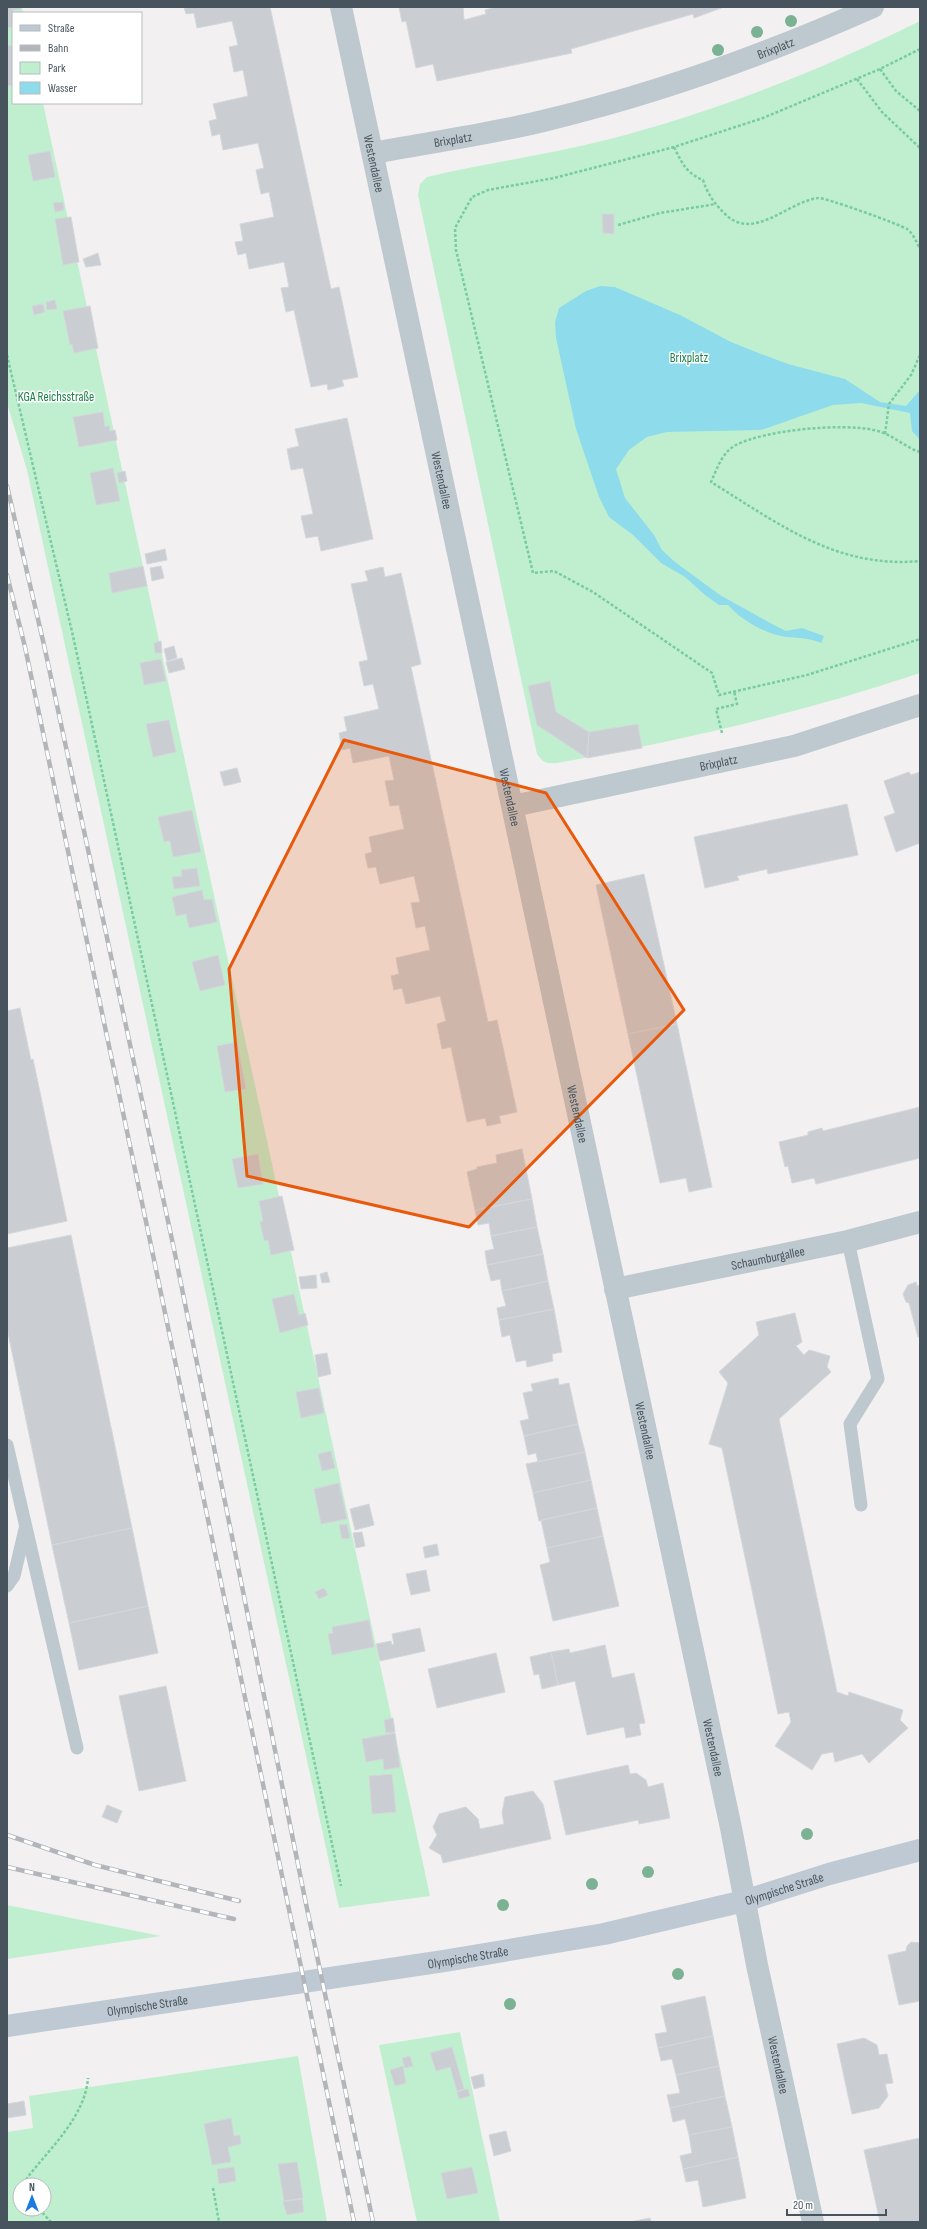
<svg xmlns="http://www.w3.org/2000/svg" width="927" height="2229" font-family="'Sofia Sans Condensed',sans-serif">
  <rect width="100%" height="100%" fill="#f2f0f0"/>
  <path fill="#c0efd0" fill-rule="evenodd" d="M 7,7 L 22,7 L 23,13 L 13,13 L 13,103 L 43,103 L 430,1896 L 339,1908 L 27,470 L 7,403 Z
    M 920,21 L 920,673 C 801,713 680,741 557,763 C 547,764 543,763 537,754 L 418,195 L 420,184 L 427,177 C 486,163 547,155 606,140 C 715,112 819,71 920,21 Z
    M 7,1905 L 161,1936 L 7,1959 Z
    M 460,2032 L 500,2222 L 417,2222 L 379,2045 Z
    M 298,2056 L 327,2222 L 7,2222 L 7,2132 L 33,2128 L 29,2096 ZM 20,2185 L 44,2185 L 44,2209 L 20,2209 Z"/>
  <path fill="#8edceb" d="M 600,286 L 615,287 L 680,315 L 731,342 L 761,354 L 788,364 L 845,379 L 880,402 L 906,406 L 920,390 L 920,440 L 912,431 L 910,413 L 861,403 L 833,405 L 761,430 L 667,432 L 647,437 L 629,450 L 616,469 L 625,498 L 654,535 L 662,550 L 675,562 L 720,595 L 772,624 L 786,631 L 802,628 L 824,636 L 821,643 C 809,638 800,638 787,637 C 767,635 741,620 728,605 L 719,605 L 705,595 L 685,577 L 661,563 L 633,535 L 609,517 L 599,497 L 576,429 L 556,338 L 555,322 L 559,308 L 586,291 Z"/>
  <path fill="#cacdd2" stroke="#d4d7db" d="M 7,7 L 21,7 L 21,9 L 13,10 L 13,27 L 7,28 Z
    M 184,7 L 270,7 L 331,289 L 339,287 L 358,377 L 342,380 L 344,386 L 328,390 L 327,384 L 311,387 L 294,310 L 286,312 L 281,288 L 289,287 L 284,262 L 249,269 L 246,253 L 238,255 L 235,242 L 243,241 L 240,224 L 274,217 L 269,192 L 261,194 L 256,170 L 264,168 L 258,143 L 223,150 L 220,134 L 212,136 L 209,121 L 217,119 L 213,104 L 248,96 L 243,70 L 234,72 L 229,47 L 238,45 L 232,21 L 197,28 L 194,13 L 186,14 Z
    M 399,7 L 463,7 L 464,20 L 486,14 L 485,10 L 497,7 L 724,7 L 694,18 L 693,14 L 571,49 L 572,53 L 437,81 L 433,64 L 416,68 L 406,21 L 402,22 Z
    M 13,45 L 13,85 L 7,86 L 7,46 Z
    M 50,151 L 55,177 L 33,181 L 28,155 Z
    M 63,202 L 64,210 L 55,212 L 53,203 Z
    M 602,214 L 614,214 L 614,234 L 603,233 Z
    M 71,217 L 79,262 L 63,265 L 55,219 Z
    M 98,253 L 101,265 L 86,267 L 83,259 Z
    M 55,300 L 57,309 L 47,310 L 46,302 Z
    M 43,304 L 45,312 L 34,315 L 32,306 Z
    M 90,306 L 98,348 L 74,353 L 72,344 L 70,345 L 63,311 Z
    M 103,412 L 105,427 L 109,425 L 110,431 L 115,430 L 117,440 L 79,447 L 73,417 Z
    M 347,418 L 373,539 L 321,551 L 318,536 L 306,538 L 301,516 L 313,514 L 303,468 L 291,470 L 287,449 L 299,446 L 295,429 Z
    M 113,468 L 120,501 L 96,505 L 90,473 Z
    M 125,471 L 127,481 L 119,483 L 117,473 Z
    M 165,549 L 167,560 L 147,564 L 145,554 Z
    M 143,566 L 147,586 L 112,593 L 109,573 Z
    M 161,566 L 164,578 L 152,581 L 150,568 Z
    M 383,567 L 385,577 L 401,573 L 421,664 L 411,667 L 488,1022 L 497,1020 L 517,1112 L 499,1116 L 501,1123 L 487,1126 L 485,1118 L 467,1122 L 451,1047 L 442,1049 L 437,1024 L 446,1021 L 440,996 L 406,1004 L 402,988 L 394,990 L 391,976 L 399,974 L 396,958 L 430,950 L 425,926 L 416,928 L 411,903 L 420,902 L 414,876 L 380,884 L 376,867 L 368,868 L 365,854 L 372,852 L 369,837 L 404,829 L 399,805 L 390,806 L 385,781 L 394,780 L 389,756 L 353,763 L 350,748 L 342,750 L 339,733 L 347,731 L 344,717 L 379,709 L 373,684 L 364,686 L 359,662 L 368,660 L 351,584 L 368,581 L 365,571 Z
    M 161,641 L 162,653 L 155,653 L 154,643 Z
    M 174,646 L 177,658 L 167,661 L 164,649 Z
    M 182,658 L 185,669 L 169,673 L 166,662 Z
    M 161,659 L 166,681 L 144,685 L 140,663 Z
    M 550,681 L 556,712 L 589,732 L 587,758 L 537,725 L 528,686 Z
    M 169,720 L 176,752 L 153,757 L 146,724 Z
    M 638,724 L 642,748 L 587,758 L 589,732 Z
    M 237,768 L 241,782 L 224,786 L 220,772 Z
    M 909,772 L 911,775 L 920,772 L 920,843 L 896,852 L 884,817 L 895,813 L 884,781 Z
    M 847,804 L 858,855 L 768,874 L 767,869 L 737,876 L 739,880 L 705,888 L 694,837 Z
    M 192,810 L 201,852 L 173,857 L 170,841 L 164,842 L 158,817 Z
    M 197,868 L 200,886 L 174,889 L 172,877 L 182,876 L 181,870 Z
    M 644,874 L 677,1024 L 628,1034 L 596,885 Z
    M 202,890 L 204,900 L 212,899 L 217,922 L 189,928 L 186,914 L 176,916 L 172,897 Z
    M 218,955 L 225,985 L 200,991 L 192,962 Z
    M 20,1008 L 31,1060 L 33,1059 L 67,1221 L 7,1234 L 7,1011 Z
    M 677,1024 L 712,1187 L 689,1192 L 686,1178 L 660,1183 L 628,1034 Z
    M 237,1042 L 246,1089 L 225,1092 L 217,1046 Z
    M 920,1107 L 920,1158 L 816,1184 L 814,1178 L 792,1183 L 788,1166 L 785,1167 L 779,1142 L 808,1135 L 808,1132 L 822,1128 L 823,1131 Z
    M 522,1149 L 532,1199 L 475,1210 L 467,1172 L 477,1169 L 477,1167 L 497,1163 L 496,1155 Z
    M 258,1154 L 263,1184 L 238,1188 L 232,1159 Z
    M 282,1196 L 294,1250 L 271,1255 L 268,1240 L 264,1241 L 260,1222 L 263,1221 L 259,1201 Z
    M 532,1199 L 537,1227 L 491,1236 L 489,1223 L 478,1225 L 475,1210 Z
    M 537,1227 L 543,1254 L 487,1265 L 485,1251 L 494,1249 L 491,1236 Z
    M 71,1235 L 132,1528 L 52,1545 L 7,1328 L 7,1248 Z
    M 543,1254 L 548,1281 L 502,1291 L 500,1279 L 491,1281 L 487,1265 Z
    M 327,1272 L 330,1282 L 322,1283 L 320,1274 Z
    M 316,1275 L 317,1288 L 301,1289 L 299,1277 Z
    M 548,1281 L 554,1309 L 499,1320 L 497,1308 L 506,1306 L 502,1291 Z
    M 916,1282 L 917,1286 L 920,1285 L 920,1337 L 918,1337 L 909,1303 L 906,1302 L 903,1294 L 908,1285 Z
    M 294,1294 L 299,1315 L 305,1313 L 308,1325 L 280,1333 L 272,1299 Z
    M 554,1309 L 562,1352 L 552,1354 L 553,1361 L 527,1367 L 526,1360 L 516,1362 L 510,1335 L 502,1337 L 499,1320 Z
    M 795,1313 L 802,1342 L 796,1346 L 804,1355 L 809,1350 L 830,1356 L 827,1367 L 831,1372 L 779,1419 L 837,1692 L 848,1696 L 849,1692 L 903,1710 L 900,1720 L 908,1728 L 869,1763 L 862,1754 L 835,1762 L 833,1752 L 822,1754 L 812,1770 L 775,1746 L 791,1722 L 789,1712 L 778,1714 L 722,1448 L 709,1444 L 728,1383 L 719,1372 L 759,1335 L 756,1322 Z
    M 327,1353 L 331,1374 L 318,1377 L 315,1355 Z
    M 558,1378 L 559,1385 L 569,1383 L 578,1424 L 524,1436 L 520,1421 L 529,1419 L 523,1393 L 533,1391 L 531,1384 Z
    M 319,1388 L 324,1413 L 301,1418 L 296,1392 Z
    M 578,1424 L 585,1452 L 538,1462 L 536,1453 L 528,1455 L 524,1436 Z
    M 331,1451 L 335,1468 L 322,1471 L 318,1454 Z
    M 585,1452 L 591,1480 L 533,1493 L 526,1464 Z
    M 591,1480 L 597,1508 L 539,1521 L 533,1493 Z
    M 339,1483 L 347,1519 L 321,1524 L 314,1489 Z
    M 369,1504 L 374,1525 L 355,1530 L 350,1509 Z
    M 597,1508 L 603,1536 L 547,1548 L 541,1520 Z
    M 347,1524 L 350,1538 L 342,1539 L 339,1525 Z
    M 132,1528 L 148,1606 L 69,1623 L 52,1545 Z
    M 362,1532 L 365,1546 L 356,1548 L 353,1533 Z
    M 603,1536 L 619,1606 L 553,1621 L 540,1565 L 550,1562 L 547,1548 Z
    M 437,1544 L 439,1555 L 425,1558 L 423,1547 Z
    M 426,1570 L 430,1591 L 411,1595 L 406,1574 Z
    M 324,1588 L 328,1595 L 319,1599 L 315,1592 Z
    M 148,1606 L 158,1653 L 79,1670 L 69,1623 Z
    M 369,1620 L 374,1647 L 332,1655 L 328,1634 L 333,1633 L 332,1627 Z
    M 420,1628 L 425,1651 L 380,1661 L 376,1644 L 391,1641 L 392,1645 L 394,1644 L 392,1634 Z
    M 605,1645 L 612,1678 L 634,1673 L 645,1723 L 639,1724 L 641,1735 L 626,1738 L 624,1727 L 587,1735 L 575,1681 L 558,1685 L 551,1652 L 569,1649 L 570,1653 Z
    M 551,1652 L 558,1685 L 542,1689 L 539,1674 L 534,1675 L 530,1657 Z
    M 496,1653 L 505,1692 L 437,1708 L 428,1669 Z
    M 166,1686 L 186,1781 L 139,1791 L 119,1696 Z
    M 393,1718 L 395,1732 L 386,1733 L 384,1720 Z
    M 395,1733 L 400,1767 L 384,1770 L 383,1759 L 366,1762 L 362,1739 Z
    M 628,1765 L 630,1774 L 636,1773 L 646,1780 L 648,1787 L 663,1783 L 670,1818 L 639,1824 L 638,1820 L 566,1835 L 554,1781 Z
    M 392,1774 L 396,1812 L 372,1814 L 369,1776 Z
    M 533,1791 L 543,1804 L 551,1839 L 443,1863 L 441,1855 L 429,1848 L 437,1835 L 433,1827 L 439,1814 L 466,1807 L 478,1819 L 480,1829 L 504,1824 L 502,1813 L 505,1797 Z
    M 107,1805 L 122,1811 L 117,1823 L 102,1817 Z
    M 911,1942 L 920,1943 L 920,2001 L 899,2005 L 888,1955 L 906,1951 L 907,1946 Z
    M 705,1996 L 713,2036 L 658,2048 L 655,2034 L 667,2032 L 661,2006 Z
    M 713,2036 L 719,2066 L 676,2075 L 672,2059 L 661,2061 L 658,2048 Z
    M 864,2038 L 877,2045 L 879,2055 L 887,2054 L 893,2083 L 885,2084 L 888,2096 L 879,2108 L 852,2114 L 837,2044 Z
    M 452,2047 L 464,2089 L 457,2091 L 450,2067 L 436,2071 L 430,2053 Z
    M 410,2056 L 413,2066 L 405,2068 L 402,2058 Z
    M 403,2066 L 406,2083 L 395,2086 L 390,2070 Z
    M 719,2066 L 725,2096 L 670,2108 L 667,2095 L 680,2093 L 676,2075 Z
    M 483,2074 L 485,2086 L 474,2089 L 471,2077 Z
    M 468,2089 L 470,2096 L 459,2099 L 457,2092 Z
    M 725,2096 L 732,2127 L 689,2135 L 685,2119 L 673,2122 L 670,2108 Z
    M 24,2101 L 26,2115 L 7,2118 L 7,2104 Z
    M 231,2118 L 234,2136 L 240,2135 L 241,2144 L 228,2147 L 231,2162 L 212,2165 L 204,2124 Z
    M 732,2127 L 738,2157 L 683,2169 L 680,2156 L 692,2153 L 689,2135 Z
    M 506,2131 L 511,2151 L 494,2156 L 489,2135 Z
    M 920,2138 L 920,2222 L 880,2222 L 864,2150 Z
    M 738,2157 L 746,2198 L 703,2207 L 698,2180 L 686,2182 L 683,2169 Z
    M 297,2162 L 303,2198 L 284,2201 L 278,2164 Z
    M 234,2167 L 236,2181 L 219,2184 L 217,2169 Z
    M 472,2167 L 478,2193 L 447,2199 L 441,2173 Z
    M 302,2199 L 304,2212 L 287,2215 L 283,2202 Z
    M 650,2218 L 651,2222 L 630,2222 Z"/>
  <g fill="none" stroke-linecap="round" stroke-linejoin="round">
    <path stroke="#78cc9f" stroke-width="2.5" stroke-dasharray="3 2" stroke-linecap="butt" d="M 920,49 L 880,69 L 763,118 L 674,147 L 554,178 L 488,190 L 472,197 L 455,228 L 456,250 L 533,573 L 554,571 L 593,592 L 712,673 L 719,695 L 807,675 L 920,639
      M 880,69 L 896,91 L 920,111
      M 857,79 L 882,112 L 920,148
      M 674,147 C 682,163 686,173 703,180 C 707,193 714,203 724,213 C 753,243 787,202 818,198 C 824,197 899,224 907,229 C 913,233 917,243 920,249
      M 618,225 L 660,213 L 716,204
      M 7,355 L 73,636 L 341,1886
      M 885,434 L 889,404 L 911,375 L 920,355
      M 920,452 C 904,447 891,433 874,430 C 841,423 765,430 736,445 C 722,452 717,469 711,482 C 778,523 836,569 920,561
      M 722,733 L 716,709 L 737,704 L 734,691
      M 28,2185 L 27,2178 C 50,2148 85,2117 88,2078
      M 213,2188 L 219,2222
      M 39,2209 L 51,2222"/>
    <path stroke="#bec8cf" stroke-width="13" d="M 848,1241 L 878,1379 L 850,1424 L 861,1505
      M 7,1445 L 77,1748
      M 7,1586 L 14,1576 L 25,1529"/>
    <g stroke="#bec8cf" stroke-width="22">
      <path id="s1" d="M 341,7 L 731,1828 L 757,1965 L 813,2222"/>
      <path id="s2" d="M 373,153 C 432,142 493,134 551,119 C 663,92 767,54 873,7"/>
      <path id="s3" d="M 513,806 L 794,746 L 920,705"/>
      <path id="s4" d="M 615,1289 L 848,1241 L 920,1222"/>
    </g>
    <path stroke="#bec9d3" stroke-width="22" id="s5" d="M 7,2026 L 444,1961 L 604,1934 L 744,1901 L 829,1874 L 920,1850"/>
    <defs>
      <path id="rail" d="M 7,486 L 44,645 L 174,1249 L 305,1899 L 373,2222
        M 7,575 L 25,647 L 153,1255 L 354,2222
        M 7,1835 L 95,1865 L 239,1901
        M 7,1867 L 234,1919"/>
    </defs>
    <use href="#rail" stroke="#b2b6ba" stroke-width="4.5"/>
    <use href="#rail" stroke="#fff" stroke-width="3" stroke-dasharray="9" stroke-linecap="butt"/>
  </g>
  <g fill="#7bb293">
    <circle cx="791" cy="21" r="6"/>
    <circle cx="757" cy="32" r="6"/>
    <circle cx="718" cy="50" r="6"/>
    <circle cx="807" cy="1834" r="6"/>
    <circle cx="648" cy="1872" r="6"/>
    <circle cx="592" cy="1884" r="6"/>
    <circle cx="503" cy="1905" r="6"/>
    <circle cx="678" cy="1974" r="6"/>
    <circle cx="510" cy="2004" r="6"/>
  </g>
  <path fill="#e8590c" fill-opacity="0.2" stroke="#e8590c" stroke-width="3" stroke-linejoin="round" d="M 344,740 L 546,793 L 684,1010 L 469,1227 L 247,1176 L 229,969 Z"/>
  <g text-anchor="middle" stroke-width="3" stroke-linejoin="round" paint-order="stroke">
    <g font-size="13" fill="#48545d" stroke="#fff">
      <text dy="5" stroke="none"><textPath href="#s2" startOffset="417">Brixplatz</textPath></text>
      <text dy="5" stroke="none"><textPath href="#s2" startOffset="81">Brixplatz</textPath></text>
      <text dy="5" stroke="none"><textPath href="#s1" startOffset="160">Westendallee</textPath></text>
      <text dy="5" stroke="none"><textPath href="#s1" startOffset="484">Westendallee</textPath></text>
      <text dy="5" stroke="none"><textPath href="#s3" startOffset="210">Brixplatz</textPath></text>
      <text dy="5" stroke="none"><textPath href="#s1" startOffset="808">Westendallee</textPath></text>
      <text dy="5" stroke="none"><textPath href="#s1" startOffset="1132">Westendallee</textPath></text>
      <text dy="5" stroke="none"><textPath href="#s4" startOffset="156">Schaumburgallee</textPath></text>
      <text dy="5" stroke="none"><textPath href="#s1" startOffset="1456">Westendallee</textPath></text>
      <text dy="5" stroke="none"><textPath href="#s1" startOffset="1780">Westendallee</textPath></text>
      <text dy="5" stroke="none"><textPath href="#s5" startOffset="790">Olympische Straße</textPath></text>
      <text dy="5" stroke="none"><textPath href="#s5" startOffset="466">Olympische Straße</textPath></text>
      <text dy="5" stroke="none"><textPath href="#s5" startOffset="142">Olympische Straße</textPath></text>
      <text dy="5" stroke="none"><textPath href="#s1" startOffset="2104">Westendallee</textPath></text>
    </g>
    <g font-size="13" fill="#197f47" stroke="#fff">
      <text x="689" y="362">Brixplatz</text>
      <text x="56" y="401">KGA Reichsstraße</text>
    </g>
  </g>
  <rect width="927" height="2229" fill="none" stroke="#48545d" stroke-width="16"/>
  <rect x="12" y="12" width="130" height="92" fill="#ffffff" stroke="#b6bbbe"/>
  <rect x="20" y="25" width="20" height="6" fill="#bec9d3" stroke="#b6bbbe"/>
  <text x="48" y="32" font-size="12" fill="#48545d">Straße</text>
  <rect x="20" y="45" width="20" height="6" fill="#b2b6ba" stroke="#b6bbbe"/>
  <text x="48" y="52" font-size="12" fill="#48545d">Bahn</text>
  <rect x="20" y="62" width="20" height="12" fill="#c0efd0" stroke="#b6bbbe"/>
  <text x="48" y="72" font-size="12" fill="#48545d">Park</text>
  <rect x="20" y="82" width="20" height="12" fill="#8edceb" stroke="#b6bbbe"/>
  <text x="48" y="92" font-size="12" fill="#48545d">Wasser</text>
  <g transform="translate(32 2197)"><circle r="19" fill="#ffffff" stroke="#b6bbbe"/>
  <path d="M0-3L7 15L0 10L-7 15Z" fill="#1c7be1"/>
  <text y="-6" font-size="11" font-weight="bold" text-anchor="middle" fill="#48545d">N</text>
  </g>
  <path d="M787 2209v6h99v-6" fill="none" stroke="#48545d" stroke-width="2"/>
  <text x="793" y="2209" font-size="12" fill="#48545d" stroke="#ffffff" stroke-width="3" paint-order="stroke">20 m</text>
</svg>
